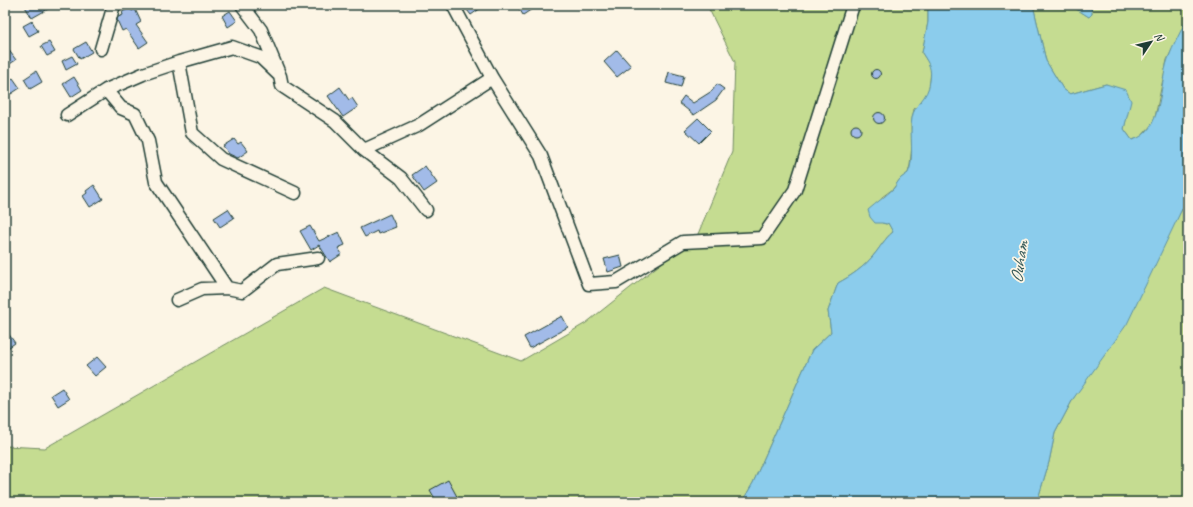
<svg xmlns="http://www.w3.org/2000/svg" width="1193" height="507" font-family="Caveat,sans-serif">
  <rect width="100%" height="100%" fill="#fcf5e5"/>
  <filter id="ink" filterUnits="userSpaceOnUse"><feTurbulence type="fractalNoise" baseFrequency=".025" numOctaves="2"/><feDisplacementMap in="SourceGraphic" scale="8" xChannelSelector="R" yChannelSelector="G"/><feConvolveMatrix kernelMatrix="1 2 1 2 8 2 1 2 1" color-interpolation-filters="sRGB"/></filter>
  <g filter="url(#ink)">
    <path fill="#c5dc91" stroke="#728c62" d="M 707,5 L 928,5 L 928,22 L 922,53 L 931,67 L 930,82 L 928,93 L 920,104 L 914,109 L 911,124 L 912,145 L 910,165 L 908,173 L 900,179 L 893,189 L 882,197 L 882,223 L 886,224 L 888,223 L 893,232 C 885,238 880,248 873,256 C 863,268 851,276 838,283 L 828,311 L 831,332 L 812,350 L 753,483 L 742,502 L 5,502 L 5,446 L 45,448 L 324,288 L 521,361 L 586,323 L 698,234 L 732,152 L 735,62 Z
      M 1033,5 L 1070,5 L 1089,17 L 1092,14 L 1091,5 L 1188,5 L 1188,17 L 1167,60 L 1154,122 L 1140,138 L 1132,140 L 1124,129 L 1130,101 L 1106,84 L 1070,94 L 1063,89 L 1046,61 Z
      M 1188,199 L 1188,502 L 1037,502 L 1049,462 L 1055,433 L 1073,399 Z"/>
    <path fill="#8bccec" stroke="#6093a2" d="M 928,5 L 1033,5 L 1046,61 L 1063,89 L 1070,94 L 1106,84 L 1126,90 L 1131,101 L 1124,129 L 1132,140 C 1163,133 1159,84 1168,59 C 1173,45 1181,31 1188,17 L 1188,199 L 1182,209 L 1127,324 L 1073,399 L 1055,433 L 1049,462 L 1037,502 L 742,502 L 753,483 L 812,350 L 831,332 L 828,311 L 838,283 C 851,276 863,268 873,256 C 880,248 885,238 893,232 L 888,223 L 887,224 L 882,223 L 875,223 L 870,217 L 868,210 C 876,203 886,196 894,188 C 896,185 898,181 901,178 C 903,176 906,175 908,173 C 915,160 909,133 912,118 C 914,103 928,100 930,81 C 932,68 929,64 922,53 L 928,22 Z
      M 1070,5 L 1091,5 L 1092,14 L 1089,17 Z"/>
    <path fill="#a2bbe8" stroke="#1f3d34" d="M 24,5 L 55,5 L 32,18 Z
      M 463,5 L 485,5 L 471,15 Z
      M 517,5 L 538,5 L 523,15 Z
      M 130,8 L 132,11 L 135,9 L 141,22 L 136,25 L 148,42 L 139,48 L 126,29 L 122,31 L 117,20 L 118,17 L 123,15 L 122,12 Z
      M 230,11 L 237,21 L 228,27 L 222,16 Z
      M 32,21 L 38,31 L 29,36 L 23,26 Z
      M 49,42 L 55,52 L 47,56 L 41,46 Z
      M 86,42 L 92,52 L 80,59 L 74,49 Z
      M 5,45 L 16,60 L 5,67 Z
      M 617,50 L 631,66 L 617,77 L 604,62 Z
      M 72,56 L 77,64 L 66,70 L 62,61 Z
      M871.5 74a4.5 4.5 0 1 1 9 0a4.5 4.5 0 1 1-9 0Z
      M 36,71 L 42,82 L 30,89 L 24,79 Z
      M 669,72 L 684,76 L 681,87 L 666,83 Z
      M 74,77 L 82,90 L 71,97 L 63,84 Z
      M 13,78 L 20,88 L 11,94 L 5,83 Z
      M 717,84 L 724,89 L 716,100 L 694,115 L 679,103 L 684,96 L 693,103 L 712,91 Z
      M 340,87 L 349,100 L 352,98 L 358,107 L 343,117 L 328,96 Z
      M873.5 118a5.5 5.5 0 1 1 11 0a5.5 5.5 0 1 1-11 0Z
      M 698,118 L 711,131 L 699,143 L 685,130 Z
      M851 130a5 5 0 1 1 10 0a5 5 0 1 1-10 0Z
      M 234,139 L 238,144 L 241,142 L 248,151 L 238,158 L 229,154 L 223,146 Z
      M 425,166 L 437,183 L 424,192 L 412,175 Z
      M 94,185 L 103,199 L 90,207 L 83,196 L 87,193 L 86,191 Z
      M 228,209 L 234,218 L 220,227 L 214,218 Z
      M 390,214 L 396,227 L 378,234 L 377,231 L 365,237 L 360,228 Z
      M 310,226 L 319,241 L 339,232 L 345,245 L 338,248 L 342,254 L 330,262 L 319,245 L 311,250 L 300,231 Z
      M 620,255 L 623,267 L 608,272 L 604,259 Z
      M 562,316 L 568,327 L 530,348 L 524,337 Z
      M 5,329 L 15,343 L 5,350 Z
      M 97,357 L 106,367 L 95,376 L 86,366 Z
      M 62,388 L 69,399 L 58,406 L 51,395 Z
      M 448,480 L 460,502 L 437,502 L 430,490 Z"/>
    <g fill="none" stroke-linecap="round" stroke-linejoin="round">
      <defs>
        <path id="minor" d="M 242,5 L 261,30 L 280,76 L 282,86 L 335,121 L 364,150 L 401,178 L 426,210
          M 453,5 L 492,78 L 541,156 L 589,284 L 616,282 L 683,242 L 762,238 L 795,190 L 853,5
          M 101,49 L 114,5
          M 280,76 L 260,57 L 232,47 L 179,62 L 192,133 L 221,159 L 295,193
          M 106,90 L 121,108 L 135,114 L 148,141 L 156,182 L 227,288
          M 67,115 L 106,90 L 143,74 L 179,62
          M 364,150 L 419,125 L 492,78
          M 177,300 L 202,289 L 227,288 L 242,291 L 277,264 L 318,258"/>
      </defs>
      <use href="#minor" stroke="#1f3d34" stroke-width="15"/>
      <use href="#minor" stroke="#fcf5e5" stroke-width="12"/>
    </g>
  </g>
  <g text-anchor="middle" stroke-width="3.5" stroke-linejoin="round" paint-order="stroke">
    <g font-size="18" font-style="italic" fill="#355a59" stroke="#fcf5e5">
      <text transform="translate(1019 262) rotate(-81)" y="6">Ouham</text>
    </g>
  </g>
  <rect width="1193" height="507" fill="none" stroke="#fcf5e5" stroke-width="20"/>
  <rect x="10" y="10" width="1173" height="487" fill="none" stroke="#1f3d34" stroke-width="1.5" filter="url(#ink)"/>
  <g transform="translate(1151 42) rotate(55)" stroke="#fcf5e5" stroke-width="3" paint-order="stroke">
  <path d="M0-3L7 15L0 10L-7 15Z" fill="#1f3d34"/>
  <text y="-6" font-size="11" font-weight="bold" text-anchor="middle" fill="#1f3d34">N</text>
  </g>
</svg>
